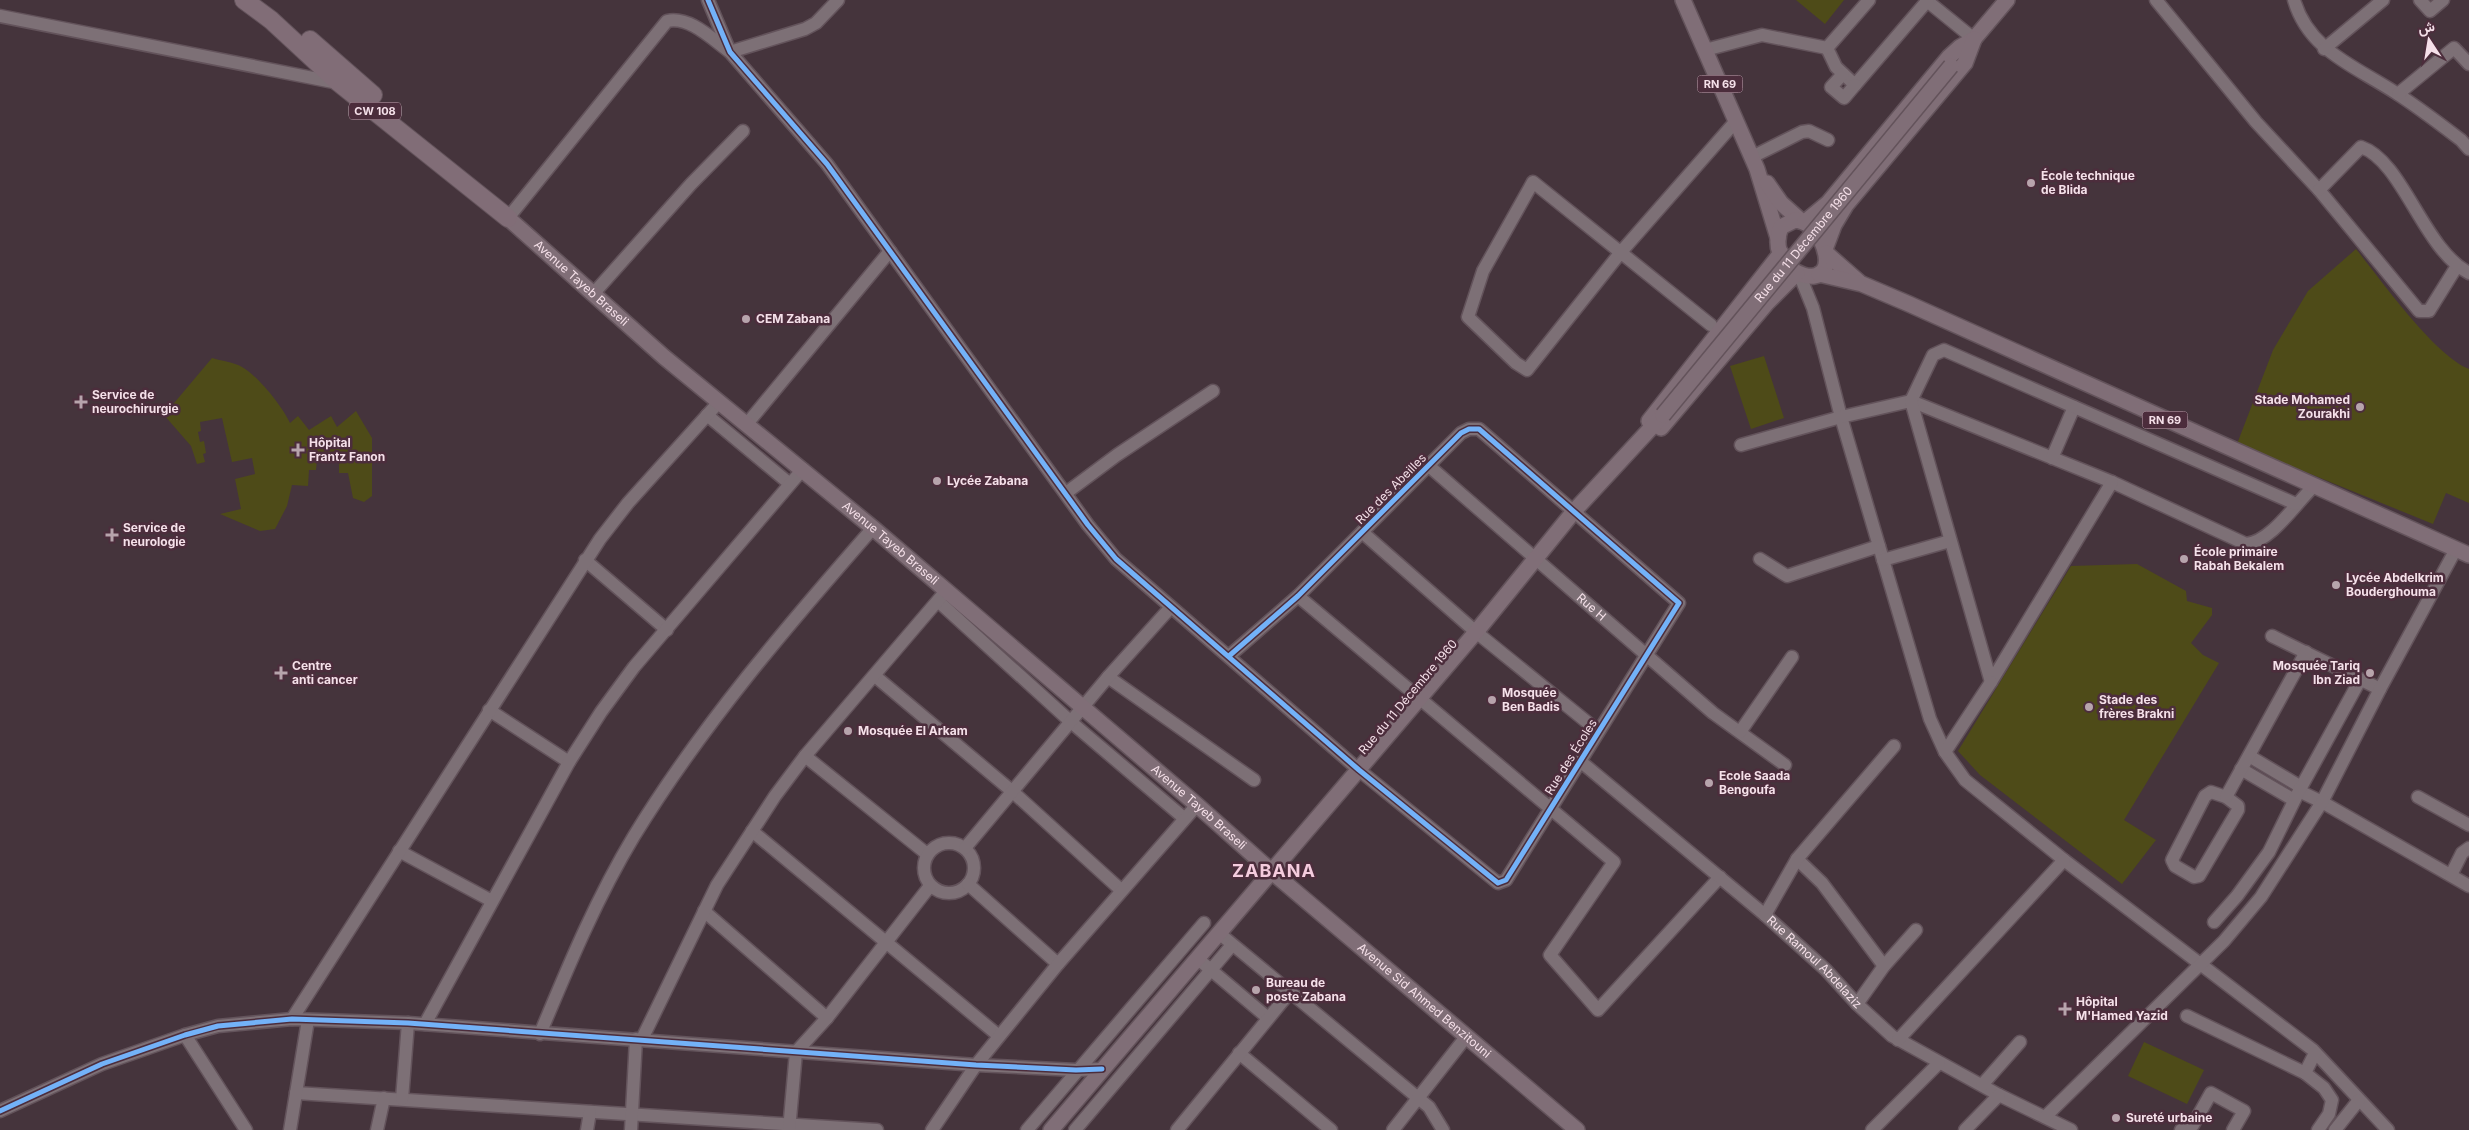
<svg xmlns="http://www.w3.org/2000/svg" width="2469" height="1130" font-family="Inter,Vazirmatn,sans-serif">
  <rect width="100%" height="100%" fill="#45343c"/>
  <path fill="#4e4b18" d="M 1796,0 L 1844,0 L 1825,24 Z
    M 2356,249 C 2381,280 2434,355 2469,369 L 2469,503 L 2446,493 L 2433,524 L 2237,444 L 2273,350 L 2308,291 Z
    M 1764,356 L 1784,418 L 1751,429 L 1730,366 Z
    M 212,358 C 221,361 234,362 242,367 C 257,375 283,407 290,423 L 298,416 L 309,430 L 331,416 L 337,427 L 356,411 L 372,438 L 372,496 L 364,502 L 353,498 L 348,473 L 339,473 L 339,462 L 317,460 L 316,470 L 309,470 L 308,486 L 292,485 L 287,506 L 275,529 L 260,531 L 220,514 L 241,509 L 235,479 L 255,474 L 252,458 L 232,462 L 222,418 L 200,422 L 201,431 L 198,432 L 200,442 L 204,441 L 206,453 L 203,454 L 205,462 L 197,464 L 191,446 L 164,415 Z
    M 2137,564 L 2186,591 L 2187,601 L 2212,608 L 2212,615 L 2191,643 L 2203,655 L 2219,663 L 2124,820 L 2156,840 L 2122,884 L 1980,775 L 1958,751 L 2071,566 Z
    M 2144,1042 L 2204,1070 L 2187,1104 L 2128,1076 Z"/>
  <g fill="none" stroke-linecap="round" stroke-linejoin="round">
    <defs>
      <g id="minor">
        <path d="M 708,0 L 730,52 L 827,164 L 1088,525 L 1116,559 L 1359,770 L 1498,883 L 1506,880 L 1679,603 L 1479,429 L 1469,429 L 1461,433 L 1298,596 L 1229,656"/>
        <path d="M 1926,0 L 1974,39"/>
        <path d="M 2156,0 L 2256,122 L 2319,190 L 2419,311 L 2429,311 L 2457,266"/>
        <path d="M 2294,0 C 2309,51 2355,66 2396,93 C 2418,107 2440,124 2461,140 L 2469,149"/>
        <path d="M 2420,0 L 2430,11 L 2443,0"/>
        <path d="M 0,16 L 333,82 L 341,81"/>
        <path d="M 1827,48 L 1836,67 L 1855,85 L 1928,0"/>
        <path d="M 2324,49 L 2383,0"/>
        <path d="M 1705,50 L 1762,35 L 1827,48 L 1869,0"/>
        <path d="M 1843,74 L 1831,87 L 1844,98 L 1855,85"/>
        <path d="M 2398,94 L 2454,48 L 2469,64"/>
        <path d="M 1752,157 L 1802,132 L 1809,131 L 1828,140"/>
        <path d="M 2319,190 L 2361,147 C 2403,161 2423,249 2469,273"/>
        <path d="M 508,218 L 667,21 C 690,16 712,39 730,52 L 805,29 L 816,23 L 838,0"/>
        <path d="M 1800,276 L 1813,308 L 1841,417 L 1930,719 L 1945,752 L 1965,780 L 2064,860 L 2313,1050 L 2388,1130"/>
        <path d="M 594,293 L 691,184 L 743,131"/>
        <path d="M 1711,325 L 1533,182 L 1483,271 L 1468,317 L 1516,363 L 1527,370 L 1621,252 L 1736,121"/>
        <path d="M 707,415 L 790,484"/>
        <path d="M 746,425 L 890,251"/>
        <path d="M 1741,445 L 1841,417 L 1911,401 L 2112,482 L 2246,544 C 2271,542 2296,503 2314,486"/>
        <path d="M 2052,458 L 2074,407"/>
        <path id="s1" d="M 1429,466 L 1713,713 L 1785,765"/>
        <path d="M 2112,482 L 1991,682 L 1911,401 L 1933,355 L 1944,350 L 2296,504"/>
        <path d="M 1066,493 L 1117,455 L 1213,391"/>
        <path d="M 1362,532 L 1476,632 L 1598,731"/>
        <path d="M 1760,559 L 1787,576 L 1879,546"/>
        <path d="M 585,560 L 667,630"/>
        <path d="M 1883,560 L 1950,541"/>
        <path d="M 1298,596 L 1614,862 L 1550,955 L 1598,1010 L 1720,877"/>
        <path d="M 938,601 L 1071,722 L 1184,818"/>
        <path d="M 2272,636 L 2380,689"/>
        <path d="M 875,676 L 1013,792 L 1121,890"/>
        <path d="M 1108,677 L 1254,780"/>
        <path d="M 489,710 L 569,762"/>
        <path d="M 1740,732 L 1792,657"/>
        <path d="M 1945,752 L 1991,682"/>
        <path d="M 805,756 L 927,854"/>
        <path d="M 2249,756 L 2301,787"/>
        <path id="s2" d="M 1580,761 L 1765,915 L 1826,970 L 1857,1004 L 1892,1036 L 1999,1095 L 2071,1130"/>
        <path d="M 2241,769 L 2294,800"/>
        <path d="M 2299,791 L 2322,802 L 2469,886"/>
        <path d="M 2211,792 L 2226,797 L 2238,806 L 2238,810 L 2199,876 L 2194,877 L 2175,866 L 2172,860 L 2205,796 Z"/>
        <path d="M 2226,797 L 2306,652"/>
        <path d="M 2418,797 L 2469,825"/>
        <path d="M 752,831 L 999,1036"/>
        <circle cx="949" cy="868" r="25"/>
        <path d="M 965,848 L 1108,677 L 1171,607"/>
        <path d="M 399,851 L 492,901"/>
        <path d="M 1797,859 L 1822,883 L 1884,966"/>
        <path d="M 2451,875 L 2462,853 L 2469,848"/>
        <path d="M 968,884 L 1058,964"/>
        <path d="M 704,911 L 827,1018"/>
        <path d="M 1765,915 L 1797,859 L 1894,746"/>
        <path d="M 2214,922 L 2237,896 L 2269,852 L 2299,791 L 2360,680"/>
        <path d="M 1220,934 L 1429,1107 L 1443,1130"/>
        <path d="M 1198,959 L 1268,1018"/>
        <path d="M 1857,1004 L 1884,966 L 1916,930"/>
        <path d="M 2187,1016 L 2305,1073"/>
        <path d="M 292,1019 L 600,539 L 628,503 L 719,402"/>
        <path d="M 425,1024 L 569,762 L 601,712 L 634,667 L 803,469"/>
        <path d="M 540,1034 C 568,967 596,899 634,836 C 702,725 788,625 873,528"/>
        <path d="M 185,1035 L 246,1130"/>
        <path d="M 642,1039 L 717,885 L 775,796 L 805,756 L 946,591"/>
        <path d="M 1898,1040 L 2064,860"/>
        <path d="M 1239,1053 L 1331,1130"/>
        <path d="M 2315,1053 L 2305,1073 L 2324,1088 L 2332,1100 L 2329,1114 L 2318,1130"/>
        <path d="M 1982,1085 L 2020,1042"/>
        <path d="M 296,1093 L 877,1130"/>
        <path d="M 402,1099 L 408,1023"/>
        <path d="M 0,1111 L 102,1064 L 185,1035 L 218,1026 L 292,1019 L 408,1023 L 976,1065 L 1076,1070 L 1102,1069"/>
        <path d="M 2045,1117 L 2224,941 L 2261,897 L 2322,802 L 2380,689 L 2456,549"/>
        <path d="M 290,1130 L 308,1020"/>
        <path d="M 377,1130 L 384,1098"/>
        <path d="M 587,1130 L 590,1112"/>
        <path d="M 631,1130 L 636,1039"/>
        <path d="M 789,1130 L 796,1052 L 827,1018 L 930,886"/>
        <path d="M 932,1130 L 976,1065 L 1058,964 L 1197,805"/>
        <path d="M 1027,1130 L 1204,923"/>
        <path d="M 1075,1130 L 1232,945"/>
        <path d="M 1177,1130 L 1290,992"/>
        <path d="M 1393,1130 L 1466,1037"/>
        <path d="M 1872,1130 L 1939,1063"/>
        <path d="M 1965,1130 L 1999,1095"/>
        <path d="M 2181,1130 L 2193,1125 L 2211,1093 L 2244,1111 L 2233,1130"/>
        <path d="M 2335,1130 L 2359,1100"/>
      </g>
      <g id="major">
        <path d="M 1683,0 L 1757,169 L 1778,238"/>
        <path d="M 1968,46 L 2007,0"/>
        <path d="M 1767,183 L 1781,203 L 1800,220"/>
        <path id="s3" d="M 508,218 L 664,357 L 873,528 L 1197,805 L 1271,871 L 1577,1130"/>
        <path d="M 1795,220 C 1806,221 1816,229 1821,240 C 1848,301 1761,277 1781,227 Z"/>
        <path d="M 1805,222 L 1828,203 L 1949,57 L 1960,47 L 1974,39"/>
        <path d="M 1825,249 L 1834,225 L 1846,205 L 1965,63 L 1974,39"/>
        <path d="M 1826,253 L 1859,282"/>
        <path d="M 1819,274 L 1862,284 L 1909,304 L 2469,555"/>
        <path d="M 1649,421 L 1781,253"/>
        <path d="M 1661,428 L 1767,303 L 1797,273"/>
        <path d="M 1051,1130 L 1476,632 L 1575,510 L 1663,415"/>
      </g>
      <path id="highway" d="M 244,0 L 271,20 L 338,82 L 508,218
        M 310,40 L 373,95"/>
    </defs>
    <use href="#minor" stroke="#63535b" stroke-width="15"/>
    <use href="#major" stroke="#63535b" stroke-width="18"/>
    <use href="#highway" stroke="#63535b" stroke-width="20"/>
    <use href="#minor" stroke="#7d7076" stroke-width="12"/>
    <use href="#major" stroke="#806e77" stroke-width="15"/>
    <use href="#highway" stroke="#816d77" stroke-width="18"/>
    <defs>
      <g id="major-bridge">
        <path id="s4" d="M 1663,415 L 1951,66"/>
      </g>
    </defs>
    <use href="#major-bridge" stroke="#63535b" stroke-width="18" stroke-linecap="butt"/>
    <use href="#major-bridge" stroke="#806e77" stroke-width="15"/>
    <defs>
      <path id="cycleway" d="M 708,0 L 730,52 L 827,164 L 1088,525 L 1116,559 L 1359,770 L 1498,883 L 1506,880 L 1679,603 L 1479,429 L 1469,429 L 1461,433 L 1298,596 L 1229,656
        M 0,1111 L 102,1064 L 185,1035 L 218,1026 L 292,1019 L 408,1023 L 976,1065 L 1076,1070 L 1102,1069"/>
    </defs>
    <use href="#cycleway" stroke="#4c2d3c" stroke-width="8"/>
    <use href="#cycleway" stroke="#73b2f8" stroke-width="5"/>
  </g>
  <g fill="#b7a4ac" stroke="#4c2d3c" stroke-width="2">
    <circle cx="2031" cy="183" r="5"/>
    <circle cx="746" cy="319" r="5"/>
    <path d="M78.5 394.5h5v5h5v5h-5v5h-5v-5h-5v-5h5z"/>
    <circle cx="2360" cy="407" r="5"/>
    <path d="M295.5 442.5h5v5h5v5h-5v5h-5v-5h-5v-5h5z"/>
    <circle cx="937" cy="481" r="5"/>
    <path d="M109.5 527.5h5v5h5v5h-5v5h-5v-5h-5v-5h5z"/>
    <circle cx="2184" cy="559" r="5"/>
    <circle cx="2336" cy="585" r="5"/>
    <path d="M278.5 665.5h5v5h5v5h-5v5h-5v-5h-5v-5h5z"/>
    <circle cx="2370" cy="673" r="5"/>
    <circle cx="1492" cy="700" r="5"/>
    <circle cx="2089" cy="707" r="5"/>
    <circle cx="848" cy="731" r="5"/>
    <circle cx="1709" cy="783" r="5"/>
    <circle cx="1256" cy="990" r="5"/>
    <path d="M2062.5 1001.5h5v5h5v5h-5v5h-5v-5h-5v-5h5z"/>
    <circle cx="2116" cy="1118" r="5"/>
  </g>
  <g text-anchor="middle" stroke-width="5" stroke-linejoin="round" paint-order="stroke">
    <g fill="#4c2d3c" stroke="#c2aab5" stroke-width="1">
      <rect x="1697.5" y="75.5" width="45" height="17" rx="4"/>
      <rect x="349" y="102.5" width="52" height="17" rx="4"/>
      <rect x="2142.5" y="411.5" width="45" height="17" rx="4"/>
    </g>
    <g font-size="11" font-weight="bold" fill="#f5e0e9">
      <text x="1720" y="88">RN 69</text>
      <text x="375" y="115">CW 108</text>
      <text x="2165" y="424">RN 69</text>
    </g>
    <g font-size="12" font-weight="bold" fill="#f5e0e9" stroke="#4c2d3c" text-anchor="start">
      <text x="2041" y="180">École technique<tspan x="2041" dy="14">de Blida</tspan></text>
      <text x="756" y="323">CEM Zabana</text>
      <text x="92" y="399">Service de<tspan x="92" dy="14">neurochirurgie</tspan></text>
      <text x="2350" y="404" text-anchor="end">Stade Mohamed<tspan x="2350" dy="14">Zourakhi</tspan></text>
      <text x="309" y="447">Hôpital<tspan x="309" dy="14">Frantz Fanon</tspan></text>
      <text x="947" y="485">Lycée Zabana</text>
      <text x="123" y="532">Service de<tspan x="123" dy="14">neurologie</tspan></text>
      <text x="2194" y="556">École primaire<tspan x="2194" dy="14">Rabah Bekalem</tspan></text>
      <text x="2346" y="582">Lycée Abdelkrim<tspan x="2346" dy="14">Bouderghouma</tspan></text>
      <text x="292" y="670">Centre<tspan x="292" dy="14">anti cancer</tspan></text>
      <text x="2360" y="670" text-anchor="end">Mosquée Tariq<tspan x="2360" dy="14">Ibn Ziad</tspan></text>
      <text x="1502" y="697">Mosquée<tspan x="1502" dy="14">Ben Badis</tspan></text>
      <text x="2099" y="704">Stade des<tspan x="2099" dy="14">frères Brakni</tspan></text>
      <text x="858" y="735">Mosquée El Arkam</text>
      <text x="1719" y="780">Ecole Saada<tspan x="1719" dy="14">Bengoufa</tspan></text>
      <text x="1266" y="987">Bureau de<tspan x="1266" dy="14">poste Zabana</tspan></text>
      <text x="2076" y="1006">Hôpital<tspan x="2076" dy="14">M'Hamed Yazid</tspan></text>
      <text x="2126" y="1122">Sureté urbaine</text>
    </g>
    <g font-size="12" fill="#f5e0e9" stroke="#4c2d3c">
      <text dy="4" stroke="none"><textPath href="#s4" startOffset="221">Rue du 11 Décembre 1960</textPath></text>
      <text dy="4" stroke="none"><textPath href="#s3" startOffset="98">Avenue Tayeb Braseli</textPath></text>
      <text transform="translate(1391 489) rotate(-45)" y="4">Rue des Abeilles</text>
      <text dy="4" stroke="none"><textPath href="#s3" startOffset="502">Avenue Tayeb Braseli</textPath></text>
      <text dy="4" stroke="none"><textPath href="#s1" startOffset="215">Rue H</textPath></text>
      <text transform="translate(1408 697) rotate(-50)" y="4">Rue du 11 Décembre 1960</text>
      <text transform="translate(1571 757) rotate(-58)" y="4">Rue des Écoles</text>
      <text dy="4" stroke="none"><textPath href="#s3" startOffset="908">Avenue Tayeb Braseli</textPath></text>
      <text dy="4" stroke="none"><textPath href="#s2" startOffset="309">Rue Ramoul Abdelaziz</textPath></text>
      <text dy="4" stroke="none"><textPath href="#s3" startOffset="1205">Avenue Sid Ahmed Benzitouni</textPath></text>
    </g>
    <g font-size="18" font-weight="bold" letter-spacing="1" fill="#f5ccde" stroke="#4c2d3c">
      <text x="1274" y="877">ZABANA</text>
    </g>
  </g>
  <g transform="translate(2429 40) rotate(348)" stroke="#4c2d3c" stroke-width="4" paint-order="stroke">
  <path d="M0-4L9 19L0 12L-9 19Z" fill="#f5e0e9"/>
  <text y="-8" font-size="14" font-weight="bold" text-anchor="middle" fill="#f5e0e9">ش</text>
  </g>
</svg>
